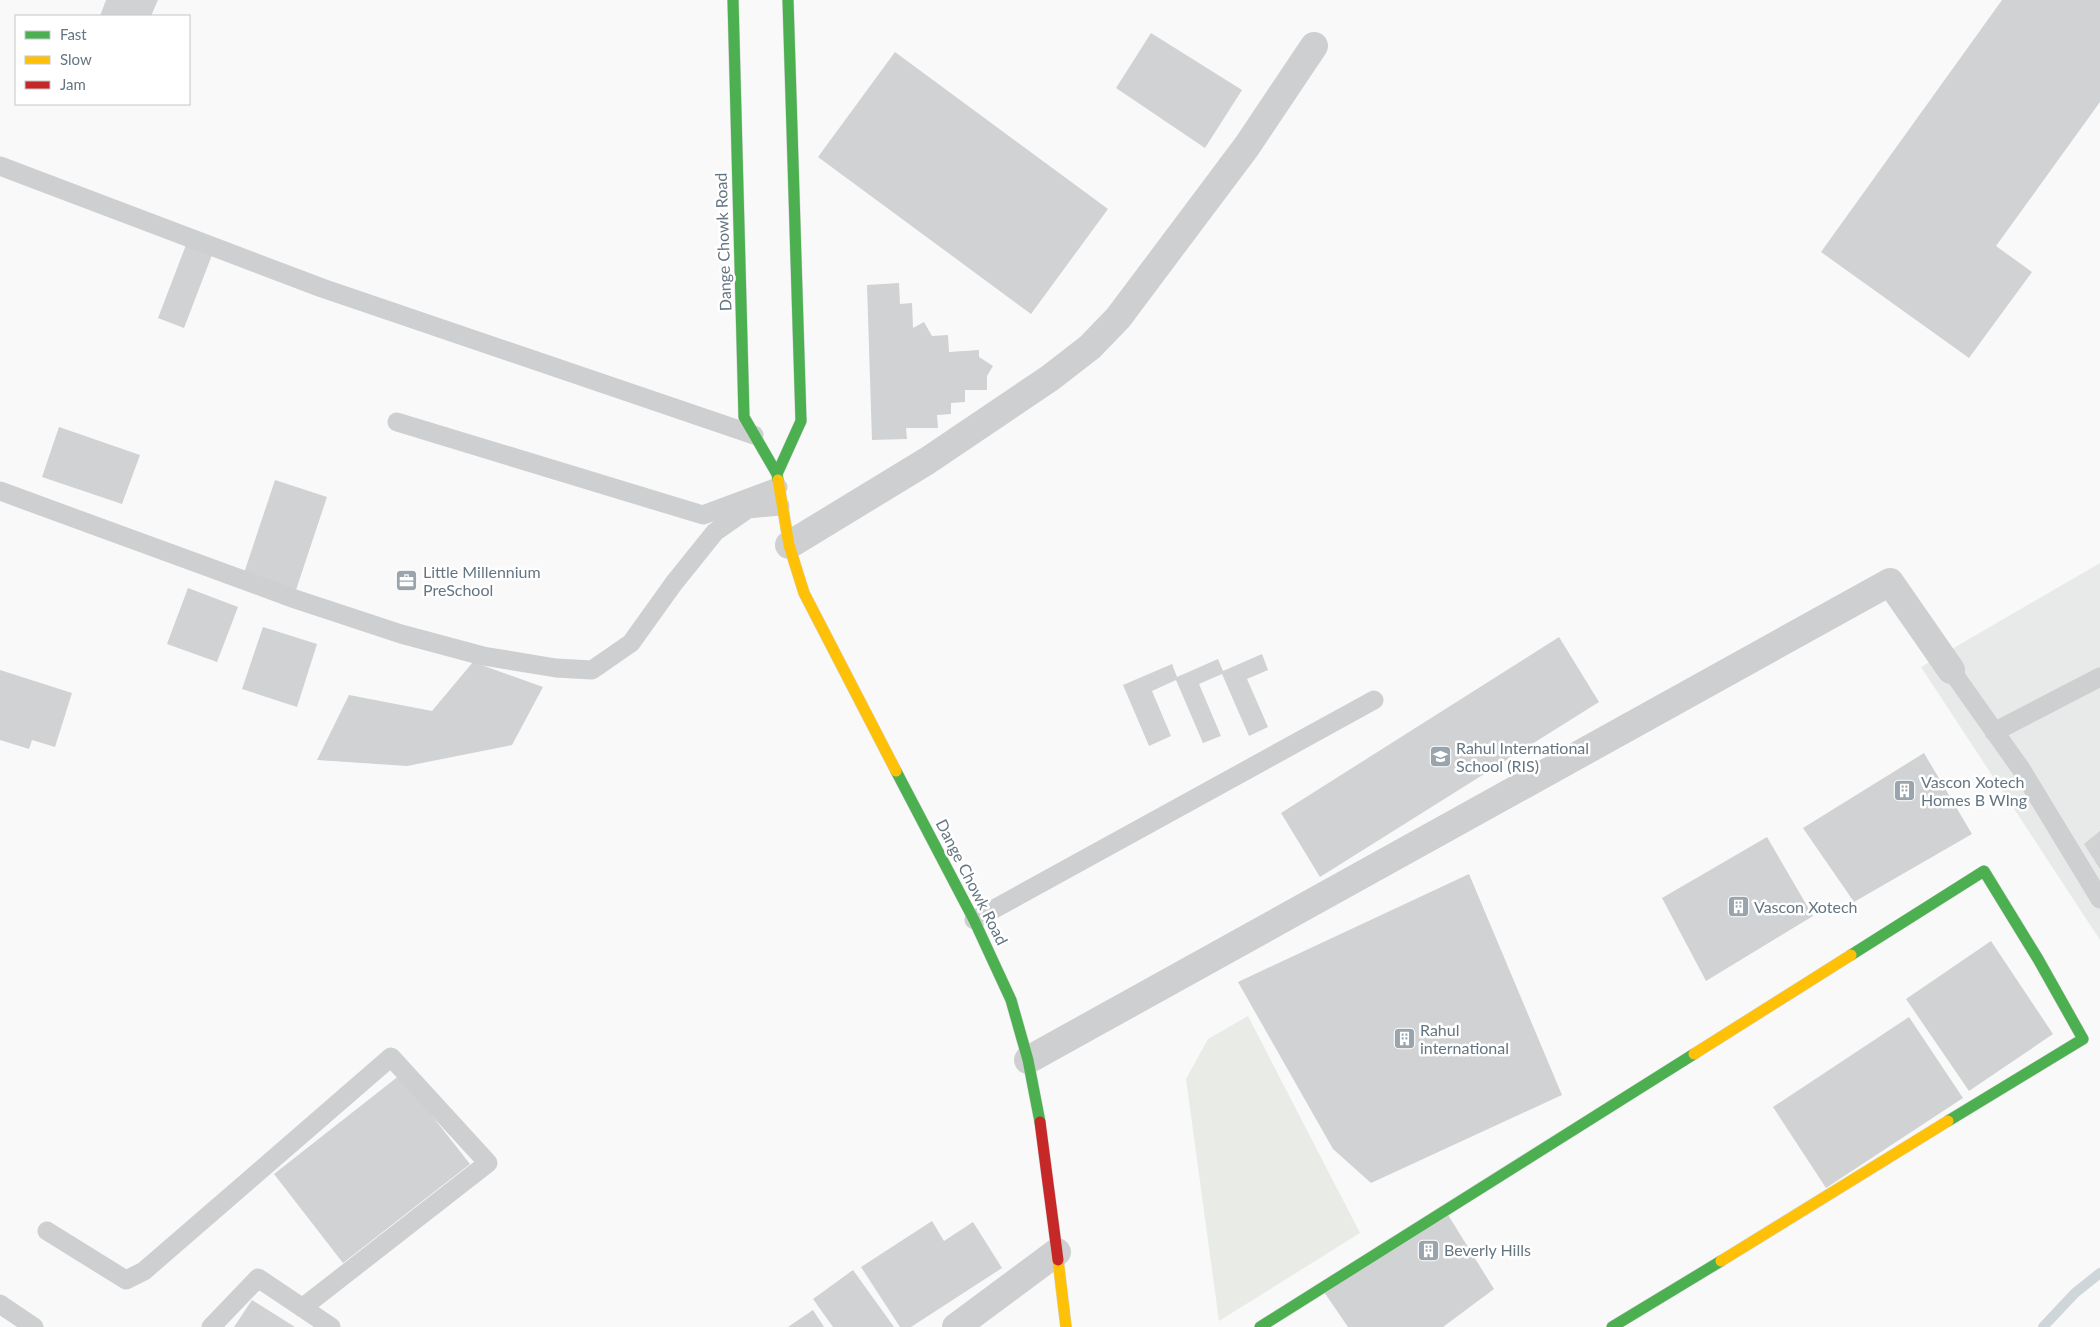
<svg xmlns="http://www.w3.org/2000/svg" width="2100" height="1327" font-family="Lato,sans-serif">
  <rect width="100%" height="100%" fill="#f9f9f9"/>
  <path fill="#e8e9e9" d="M 2100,563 L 2100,940 L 1921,667 Z"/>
  <path fill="#e8ebe6" d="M 1248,1016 L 1360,1233 L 1219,1321 L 1186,1079 L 1208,1039 Z"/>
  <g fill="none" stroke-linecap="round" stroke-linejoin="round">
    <path stroke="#ced6d9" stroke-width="10" d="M 2043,1327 L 2075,1293 L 2100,1273"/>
  </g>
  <path fill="#d0d2d3" d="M 106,0 L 158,0 L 151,16 L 100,16 Z
    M 2002,0 L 2100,0 L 2100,102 L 1996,246 L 2032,272 L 1969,358 L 1821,252 Z
    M 1151,33 L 1242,90 L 1205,148 L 1116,88 Z
    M 895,52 L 1108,209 L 1031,314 L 818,157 Z
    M 186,245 L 212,255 L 184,328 L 158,318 Z
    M 899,283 L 900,304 L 912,303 L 913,328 L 924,322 L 932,336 L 948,335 L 949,352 L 979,350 L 979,357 L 993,366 L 987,376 L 987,390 L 965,390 L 965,402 L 951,403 L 951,414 L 937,415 L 938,428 L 906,428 L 907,439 L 872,440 L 867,285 Z
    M 59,427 L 140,455 L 122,504 L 42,477 Z
    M 275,480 L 327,497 L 296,590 L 244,573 Z
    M 188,588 L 238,607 L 217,662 L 167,644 Z
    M 263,627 L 317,644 L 297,707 L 242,689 Z
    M 1559,637 L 1599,702 L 1320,877 L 1281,813 Z
    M 1262,654 L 1268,670 L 1247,679 L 1268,727 L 1249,736 L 1222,674 L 1199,684 L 1221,736 L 1203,743 L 1176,680 L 1152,691 L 1171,736 L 1149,746 L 1123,685 L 1172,664 L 1177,677 L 1218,659 L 1223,671 Z
    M 473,662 L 543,687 L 512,745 L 407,766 L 317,760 L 349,695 L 432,711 Z
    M 0,670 L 72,693 L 55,747 L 32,740 L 29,749 L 0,740 Z
    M 1924,753 L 1972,834 L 1854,902 L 1803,828 Z
    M 2100,831 L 2100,869 L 2084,844 Z
    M 1767,837 L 1813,916 L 1706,981 L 1662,898 Z
    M 1469,874 L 1562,1095 L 1371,1183 L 1333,1149 L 1238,982 Z
    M 1991,941 L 2053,1034 L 1969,1091 L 1906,999 Z
    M 1909,1017 L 1963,1098 L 1826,1188 L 1773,1107 Z
    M 400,1075 L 470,1164 L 343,1263 L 274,1174 Z
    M 1445,1210 L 1494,1289 L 1443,1327 L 1348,1327 L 1324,1292 Z
    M 932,1221 L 944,1241 L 973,1222 L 1002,1268 L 911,1327 L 900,1327 L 861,1267 Z
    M 853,1270 L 894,1327 L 833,1327 L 813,1299 Z
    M 252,1300 L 295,1327 L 234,1327 Z
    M 813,1310 L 824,1327 L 788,1327 Z"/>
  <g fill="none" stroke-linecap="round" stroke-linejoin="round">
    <defs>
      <path id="fast" d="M 733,0 L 744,417 L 777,474 L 778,480
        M 777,474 L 801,421 L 788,0
        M 896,771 L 974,920 L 1011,1000 L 1028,1060 L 1040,1122
        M 1851,955 L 1984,871 L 2038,959 L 2083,1039 L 1948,1121
        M 1260,1327 L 1694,1054
        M 1612,1327 L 1721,1261"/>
      <path id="slow" d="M 778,480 L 789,545 L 804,593 L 896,771
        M 1694,1054 L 1851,955
        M 1058,1260 L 1066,1327
        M 1721,1261 L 1948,1121"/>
      <path id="jam" d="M 1040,1122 L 1058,1260"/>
    </defs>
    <use href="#fast" stroke="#d5d6d7" stroke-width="12"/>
    <use href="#slow" stroke="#d5d6d7" stroke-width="12"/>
    <use href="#jam" stroke="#d5d6d7" stroke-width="12"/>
    <path stroke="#cecfd0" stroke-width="19" d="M 0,166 L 322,288 L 754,435
      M 397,422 L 703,515 L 778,487
      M 0,491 L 295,599 L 401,634 L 483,656 L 556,668 L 592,670 L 631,643 L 674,583 L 715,532 L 748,509 L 780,506
      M 1951,670 L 2021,769 L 2100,899
      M 1994,732 L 2100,677
      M 974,920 L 1374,700
      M 47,1231 L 126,1280 L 144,1271 L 391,1057 L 488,1163 L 302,1308
      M 0,1304 L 34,1327
      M 211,1327 L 258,1278 L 331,1327"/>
    <path stroke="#cecfd0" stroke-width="28" d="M 789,545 L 927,461 L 1050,378 L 1090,347 L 1118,318 L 1247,146 L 1314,46
      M 1028,1060 L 1890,582 L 1951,670
      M 956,1327 L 1057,1252"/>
    <use href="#fast" stroke="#4caf50" stroke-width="11"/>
    <use href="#slow" stroke="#ffc107" stroke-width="11"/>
    <use href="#jam" stroke="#c62828" stroke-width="11"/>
  </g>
  <defs>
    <symbol id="office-square" viewBox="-11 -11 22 22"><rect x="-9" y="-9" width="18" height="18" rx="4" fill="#99a4ac" stroke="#fff"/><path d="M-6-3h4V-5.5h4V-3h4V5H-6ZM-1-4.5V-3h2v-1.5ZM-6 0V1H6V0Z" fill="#fff"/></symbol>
    <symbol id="school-square" viewBox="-11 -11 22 22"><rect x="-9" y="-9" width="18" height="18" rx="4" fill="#99a4ac" stroke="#fff"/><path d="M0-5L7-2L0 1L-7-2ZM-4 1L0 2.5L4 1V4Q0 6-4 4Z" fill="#fff"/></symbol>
    <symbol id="building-square" viewBox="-11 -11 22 22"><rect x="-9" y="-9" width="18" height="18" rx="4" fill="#99a4ac" stroke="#fff"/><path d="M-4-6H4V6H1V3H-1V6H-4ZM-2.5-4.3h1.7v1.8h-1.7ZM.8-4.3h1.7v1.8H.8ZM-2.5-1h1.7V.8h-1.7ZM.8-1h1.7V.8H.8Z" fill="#fff"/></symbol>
  </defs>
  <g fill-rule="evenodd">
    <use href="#office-square" x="394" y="568" width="25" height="25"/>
    <use href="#school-square" x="1428" y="744" width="25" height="25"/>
    <use href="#building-square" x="1892" y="778" width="25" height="25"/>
    <use href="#building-square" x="1726" y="894" width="25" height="25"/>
    <use href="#building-square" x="1392" y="1026" width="25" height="25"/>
    <use href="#building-square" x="1416" y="1238" width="25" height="25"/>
  </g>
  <g text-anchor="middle" stroke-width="5" stroke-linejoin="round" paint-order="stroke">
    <g font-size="16" fill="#657683" stroke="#fff">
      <text transform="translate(723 242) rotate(-92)" y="6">Dange Chowk Road</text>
      <text transform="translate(972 882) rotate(63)" y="6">Dange Chowk Road</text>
    </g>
    <g font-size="16" fill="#657683" stroke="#fff" text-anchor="start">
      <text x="423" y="578">Little Millennium<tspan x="423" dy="18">PreSchool</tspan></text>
      <text x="1456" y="754">Rahul International<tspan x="1456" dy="18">School (RIS)</tspan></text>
      <text x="1921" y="788">Vascon Xotech<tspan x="1921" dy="18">Homes B WIng</tspan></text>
      <text x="1754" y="913">Vascon Xotech</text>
      <text x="1420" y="1036">Rahul<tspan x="1420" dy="18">international</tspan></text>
      <text x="1444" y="1256">Beverly Hills</text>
    </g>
  </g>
  <rect x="15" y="15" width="175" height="90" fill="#ffffff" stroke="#c1c8cd"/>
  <rect x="25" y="31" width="25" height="8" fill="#4caf50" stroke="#c1c8cd"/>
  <text x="60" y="40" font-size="15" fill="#657683">Fast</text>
  <rect x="25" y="56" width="25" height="8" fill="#ffc107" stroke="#c1c8cd"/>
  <text x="60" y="65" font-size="15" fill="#657683">Slow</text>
  <rect x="25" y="81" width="25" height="8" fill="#c62828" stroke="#c1c8cd"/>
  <text x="60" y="90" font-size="15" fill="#657683">Jam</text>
</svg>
